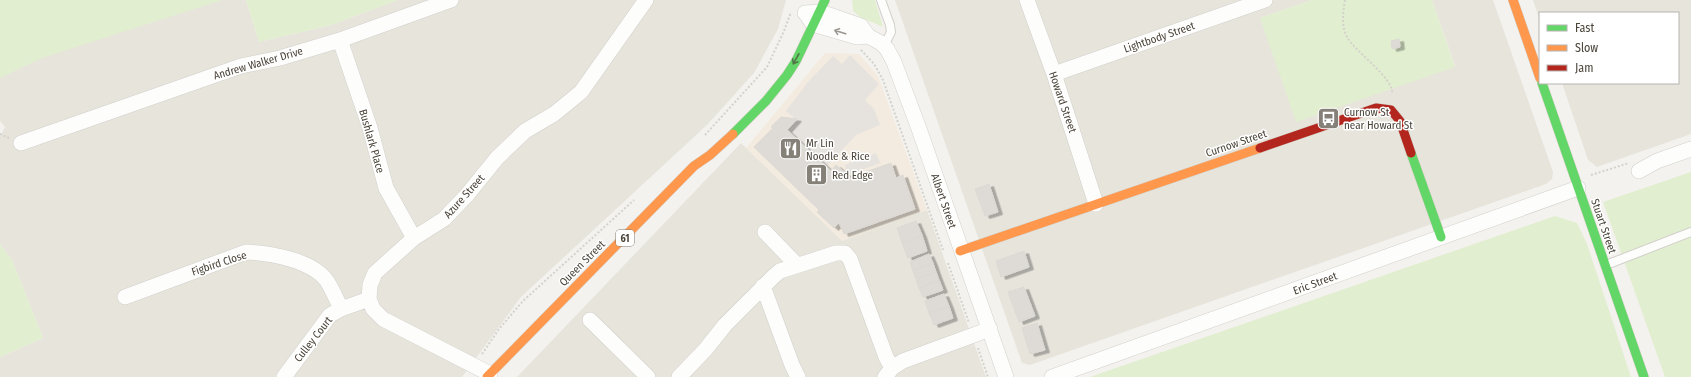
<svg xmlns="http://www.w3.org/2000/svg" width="1691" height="377" font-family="'Fira Sans Condensed',sans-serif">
  <defs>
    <filter id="shadow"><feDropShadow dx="4.5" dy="2.5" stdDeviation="0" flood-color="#0004"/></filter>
  </defs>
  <rect width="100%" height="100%" fill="#f4f2ee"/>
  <path fill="#e7e4dc" d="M 170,0 L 246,0 L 259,42 L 331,25 L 398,0 L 786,0 L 778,29 L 754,73 L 708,124 L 521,297 L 462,377 L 0,377 L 0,357 L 43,338 L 12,260 L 0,244 L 0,136 L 5,127 L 0,121 L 0,72 Z
    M 895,0 L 1312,0 L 1260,18 L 1455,66 L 1432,0 L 1493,0 L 1553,172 L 1552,179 L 1546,184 L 1030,365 L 1022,363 Z
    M 1533,0 L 1691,0 L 1691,134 L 1597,167 L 1588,160 L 1562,83 L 1678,83 L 1678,13 L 1540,13 L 1540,21 Z
    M 741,143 L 842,240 L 927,210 L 986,377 L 517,377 Z"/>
  <path fill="#f3ebdf" d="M 825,53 L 859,54 L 878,76 L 927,210 L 842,241 L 746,148 Z"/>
  <path fill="#e1eecf" d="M 0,0 L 222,0 L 42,58 L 0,78 Z
    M 246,0 L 398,0 L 331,25 L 259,42 Z
    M 852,0 L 875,0 L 883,27 L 860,17 L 853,11 Z
    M 1312,0 L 1432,0 L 1455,67 L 1296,122 L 1260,18 Z
    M 1691,172 L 1691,377 L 1665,377 L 1603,202 Z
    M 1555,216 L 1577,223 L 1587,244 L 1631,377 L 1090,377 Z
    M 0,244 L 12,260 L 43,338 L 0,357 Z"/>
  <path fill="#e6e3df" d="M 850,55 L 879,84 L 865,100 L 874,109 L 880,125 L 856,135 L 827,166 L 788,130 L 797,120 L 786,111 L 808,82 L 833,56 L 842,64 Z
    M 876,153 L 880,163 L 848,175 L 845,165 Z"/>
  <path fill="#dedbd6" stroke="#dcd9d4" filter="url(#shadow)" d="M 1399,39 L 1400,47 L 1392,49 L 1391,41 Z
    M 781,117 L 797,119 L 787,130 L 831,171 L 836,165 L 850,177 L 851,180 L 854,176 L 891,163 L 896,178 L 903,175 L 915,209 L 844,234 L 839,223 L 834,228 L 817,212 L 819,210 L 754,147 L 773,128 L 771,127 Z
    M 989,184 L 998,212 L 985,216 L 975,189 Z
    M 916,221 L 922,235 L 902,243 L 897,228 Z
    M 922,235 L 927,251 L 908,258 L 902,243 Z
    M 1024,251 L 1029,267 L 1001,277 L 996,261 Z
    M 929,254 L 933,263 L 913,271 L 910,262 Z
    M 933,263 L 936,272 L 916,279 L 913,271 Z
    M 936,272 L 939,280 L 919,288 L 916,279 Z
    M 939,280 L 943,290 L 923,297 L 919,288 Z
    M 1024,287 L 1035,316 L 1019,322 L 1008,292 Z
    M 944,294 L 949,306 L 929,313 L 925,301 Z
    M 949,306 L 953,318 L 934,325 L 929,313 Z
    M 1037,323 L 1045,350 L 1030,354 L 1022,328 Z"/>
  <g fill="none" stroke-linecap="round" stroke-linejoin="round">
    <defs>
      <path id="lane" d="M 881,0 L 890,25 L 891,32 L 884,46
        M 1606,265 L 1691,232"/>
      <path id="street" d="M 1027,0 L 1054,74 L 1096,204
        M 805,13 L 821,12 L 861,26 L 868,36 L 881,43 L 887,49 L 894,62 L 918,126 L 1006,377
        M 808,17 L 813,24 L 857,37 L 868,36
        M 340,40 L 370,128 L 386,188 L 414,238
        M 1054,74 L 1265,0
        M 21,143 L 241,66 L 280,58 L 340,40 L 451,0
        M 1639,171 L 1657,161 L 1691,149
        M 765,232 L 797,265
        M 763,286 L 792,365 L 798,377
        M 125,297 L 246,252 C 270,253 312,260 327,281 C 332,289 337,300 341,309
        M 590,320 L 648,377
        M 490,374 L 383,319 L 373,309 L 369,299 L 370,285 L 375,273 L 414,238 L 444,219 L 467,195 L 497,158 L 525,131 L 554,114 L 581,92 L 646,0
        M 284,377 L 330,315 L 341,309 L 369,299
        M 679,377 L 705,350 L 725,325 L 774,276 L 780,271 L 836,253 L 845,253 L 850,259 L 886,357 L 892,368
        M 885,377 L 892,368 L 903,361 L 990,329
        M 1052,377 L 1578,188"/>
      <path id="fast" d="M 1542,83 L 1644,377
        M 733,134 L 766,101 L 787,75 L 796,61 L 825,0
        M 1411,153 L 1441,237"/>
      <path id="slow" d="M 1513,0 L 1540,78
        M 960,251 L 1260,148
        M 487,377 L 694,166 L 710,155 L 733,134"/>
      <path id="jam" d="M 1260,148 L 1376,108 L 1391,110 L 1400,121 L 1411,153"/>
    </defs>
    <use href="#lane" stroke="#d2d0cb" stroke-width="10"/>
    <use href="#street" stroke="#d2d0cb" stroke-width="16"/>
    <use href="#fast" stroke="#d3cfc5" stroke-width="10"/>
    <use href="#slow" stroke="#d3cfc5" stroke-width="10"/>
    <use href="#jam" stroke="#d3cfc5" stroke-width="10"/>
    <path stroke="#d3d2cc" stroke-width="2" stroke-dasharray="2 2" stroke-linecap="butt" d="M 1345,0 C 1343,12 1341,26 1347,37 C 1355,52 1393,77 1392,93
      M 861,50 L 874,64 L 883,80 L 943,250
      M 0,134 L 9,138
      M 705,135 L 767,67 L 784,31 L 791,12
      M 1591,175 L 1629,163
      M 948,263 L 969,323
      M 978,348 L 988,377
      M 482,354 L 499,329 L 523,301 L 634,200"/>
    <use href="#lane" stroke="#fdfdfc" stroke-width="8"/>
    <use href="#street" stroke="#fdfdfc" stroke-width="15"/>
    <use href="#fast" stroke="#63d668" stroke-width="9"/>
    <use href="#slow" stroke="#ff974d" stroke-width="9"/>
    <use href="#jam" stroke="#b3261e" stroke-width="9"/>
  </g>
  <defs><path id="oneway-shaft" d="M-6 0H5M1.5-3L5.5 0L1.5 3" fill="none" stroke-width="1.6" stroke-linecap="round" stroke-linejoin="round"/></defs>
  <use stroke="#9b9791" href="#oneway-shaft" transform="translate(840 32) rotate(-162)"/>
  <use stroke="#537749" href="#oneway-shaft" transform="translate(796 59) rotate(119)"/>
  <defs>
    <symbol id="bus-square" viewBox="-11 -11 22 22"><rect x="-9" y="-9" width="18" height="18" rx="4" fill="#868178" stroke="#fff"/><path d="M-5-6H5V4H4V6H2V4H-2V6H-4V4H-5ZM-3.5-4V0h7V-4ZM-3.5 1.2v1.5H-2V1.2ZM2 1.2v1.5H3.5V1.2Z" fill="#fff"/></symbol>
    <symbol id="restaurant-square" viewBox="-11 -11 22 22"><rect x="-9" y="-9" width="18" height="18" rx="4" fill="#868178" stroke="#fff"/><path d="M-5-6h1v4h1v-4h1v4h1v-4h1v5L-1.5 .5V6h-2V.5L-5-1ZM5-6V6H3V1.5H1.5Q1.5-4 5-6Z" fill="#fff"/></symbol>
    <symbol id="building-square" viewBox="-11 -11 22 22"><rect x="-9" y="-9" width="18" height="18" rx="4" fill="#868178" stroke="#fff"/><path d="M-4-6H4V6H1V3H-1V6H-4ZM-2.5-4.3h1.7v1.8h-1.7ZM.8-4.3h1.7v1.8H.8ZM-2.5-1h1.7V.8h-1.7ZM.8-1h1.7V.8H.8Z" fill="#fff"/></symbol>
  </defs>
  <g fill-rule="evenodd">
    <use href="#bus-square" x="1316" y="106" width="25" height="25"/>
    <use href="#restaurant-square" x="778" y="136" width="25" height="25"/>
    <use href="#building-square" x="804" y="162" width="25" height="25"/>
  </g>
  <g text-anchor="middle" stroke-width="3" stroke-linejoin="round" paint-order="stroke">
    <rect fill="#fff" stroke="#817c74" stroke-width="1" x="616" y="230" width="18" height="16" rx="3"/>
    <g font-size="10" font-weight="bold" fill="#4b4439">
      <text x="625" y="242">61</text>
    </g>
    <g font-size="11" fill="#4b4439" stroke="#fff">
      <text transform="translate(1159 37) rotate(-19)" y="4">Lightbody Street</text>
      <text transform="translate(258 63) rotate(-16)" y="4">Andrew Walker Drive</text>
      <text transform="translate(1063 102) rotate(71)" y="4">Howard Street</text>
      <text transform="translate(372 141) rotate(74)" y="4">Bushlark Place</text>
      <text transform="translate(1236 143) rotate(-19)" y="4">Curnow Street</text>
      <text transform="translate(464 196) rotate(-48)" y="4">Azure Street</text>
      <text transform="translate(944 201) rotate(71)" y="4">Albert Street</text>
      <text transform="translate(1604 226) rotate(71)" y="4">Stuart Street</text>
      <text transform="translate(219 263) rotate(-18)" y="4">Figbird Close</text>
      <text transform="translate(582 263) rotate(-45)" y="4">Queen Street</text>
      <text transform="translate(1315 283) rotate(-20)" y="4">Eric Street</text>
      <text transform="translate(313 339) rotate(-52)" y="4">Culley Court</text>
    </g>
    <g font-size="11" fill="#4b4439" stroke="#fff" text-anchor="start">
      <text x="1344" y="116">Curnow St<tspan x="1344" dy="13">near Howard St</tspan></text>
      <text x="806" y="147">Mr Lin<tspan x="806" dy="13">Noodle &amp; Rice</tspan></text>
      <text x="832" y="179">Red Edge</text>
    </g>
  </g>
  <rect x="1539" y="12" width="140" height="72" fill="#ffffff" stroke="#b7b4b0"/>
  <rect x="1547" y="25" width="20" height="6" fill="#63d668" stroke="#b7b4b0"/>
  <text x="1575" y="32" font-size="12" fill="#4b4439">Fast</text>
  <rect x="1547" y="45" width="20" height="6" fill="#ff974d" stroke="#b7b4b0"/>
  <text x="1575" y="52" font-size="12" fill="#4b4439">Slow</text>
  <rect x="1547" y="65" width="20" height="6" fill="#b3261e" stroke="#b7b4b0"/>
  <text x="1575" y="72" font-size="12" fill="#4b4439">Jam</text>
</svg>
